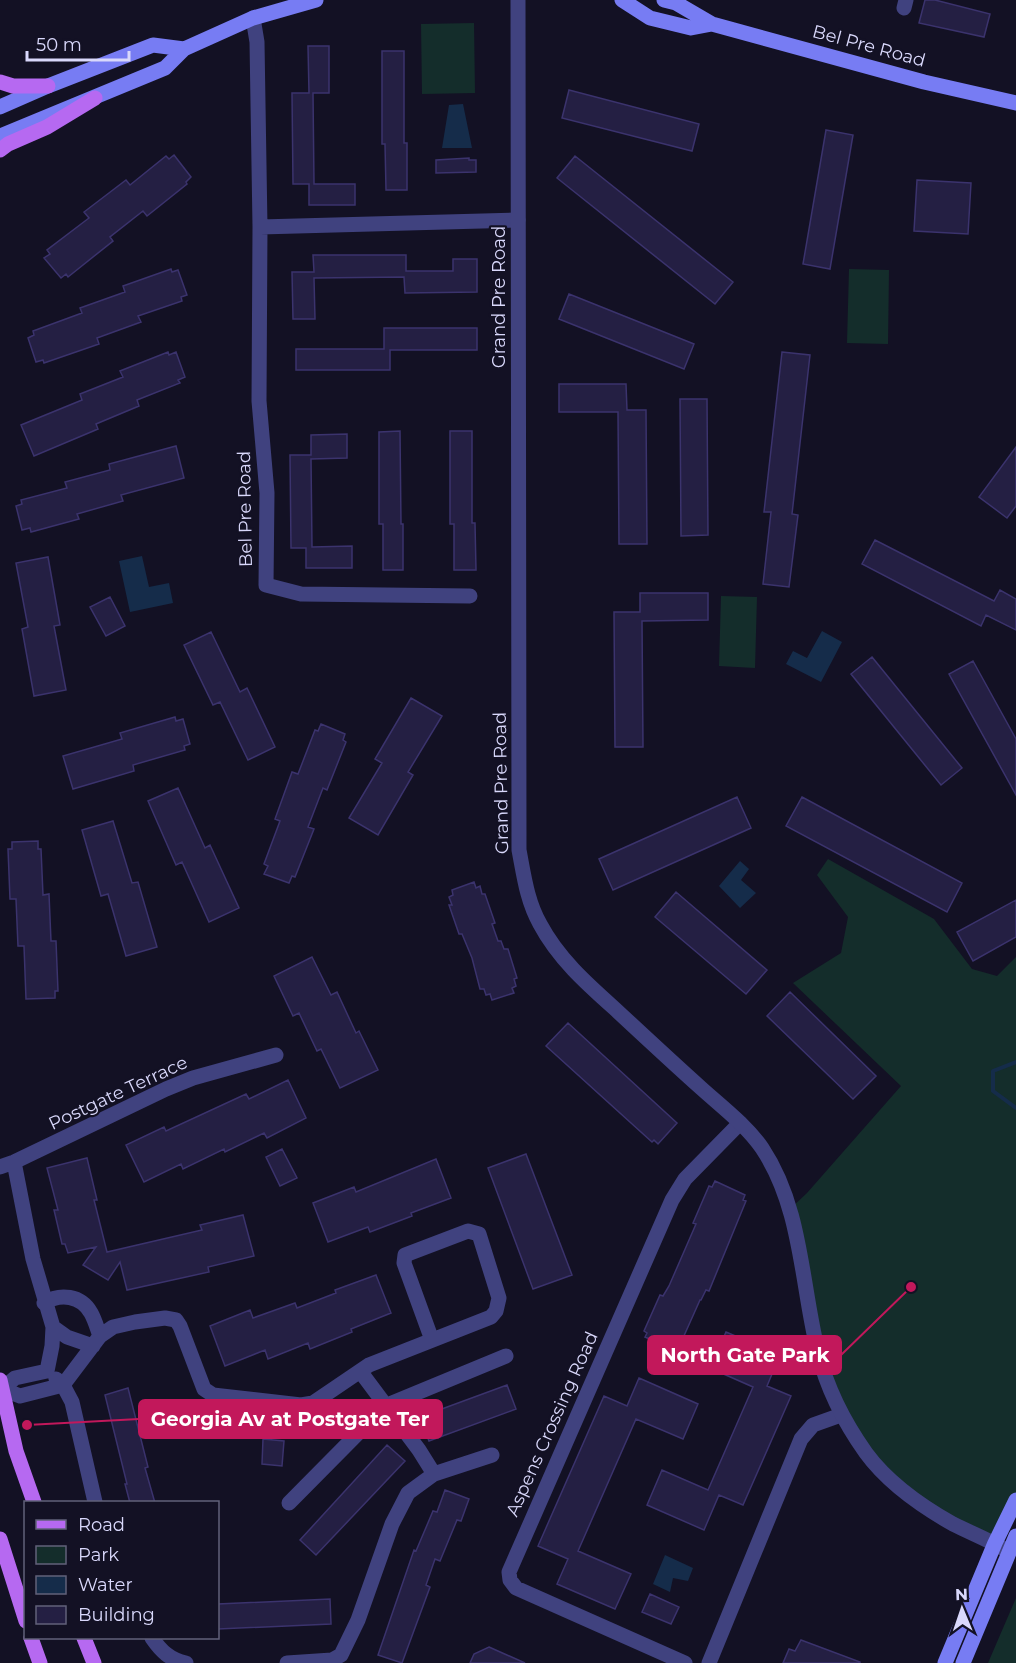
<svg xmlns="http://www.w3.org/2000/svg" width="1016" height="1663" font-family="Montserrat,sans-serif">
  <rect width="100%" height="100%" fill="#131124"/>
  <path fill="#142d2b" d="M 474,23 L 475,93 L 422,94 L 421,24 Z
    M 849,269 L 889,270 L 888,344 L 847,343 Z
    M 721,596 L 757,597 L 755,668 L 719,666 Z
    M 828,859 L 934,919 L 972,969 L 997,976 L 1016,957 L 1016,1500 L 995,1543 L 913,1500 L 841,1415 L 790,1209 L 807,1193 L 901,1086 L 793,983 L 841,953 L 848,917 L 817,875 Z
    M 1016,1598 L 1016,1663 L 988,1663 Z"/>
  <path fill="#152c4a" d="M 463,104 L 472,148 L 442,148 L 449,105 Z
    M 142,556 L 149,587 L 169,583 L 173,603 L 130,612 L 119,561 Z
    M 822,631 L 842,642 L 821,682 L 786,664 L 793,651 L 807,658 Z
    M 740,861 L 749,869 L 741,880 L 756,893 L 740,908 L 719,886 Z
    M 665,1555 L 693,1568 L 688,1581 L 673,1578 L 670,1592 L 653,1584 Z"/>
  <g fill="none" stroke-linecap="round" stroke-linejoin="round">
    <path stroke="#152c4a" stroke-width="4" d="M 1016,1062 L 993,1071 L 993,1091 L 1016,1108"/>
  </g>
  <path fill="#241f43" stroke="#3b336d" stroke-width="1.5" d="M 925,0 L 935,0 L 990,14 L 984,37 L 919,23 Z
    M 308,46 L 329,46 L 329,93 L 313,93 L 314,184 L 355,184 L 355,205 L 309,205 L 309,184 L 293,184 L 292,93 L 309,93 Z
    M 382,51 L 404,51 L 404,143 L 407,143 L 407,190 L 386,190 L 385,144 L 382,144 Z
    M 569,90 L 699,124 L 692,151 L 562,118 Z
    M 826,130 L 853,135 L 830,269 L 803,264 Z
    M 174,155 L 191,177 L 186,182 L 187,184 L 147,216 L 143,211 L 110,237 L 113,241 L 68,277 L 66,274 L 61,278 L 44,258 L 50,254 L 47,250 L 89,218 L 84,212 L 126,180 L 130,185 L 166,156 L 169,159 Z
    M 575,156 L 733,282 L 715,304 L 557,178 Z
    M 469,158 L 469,160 L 476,160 L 476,172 L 436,173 L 436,160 Z
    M 917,180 L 971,183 L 968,234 L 914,231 Z
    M 313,255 L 406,255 L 406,271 L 453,271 L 453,259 L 477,259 L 477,292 L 405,293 L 404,277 L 314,278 L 315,319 L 293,319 L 292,272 L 314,272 Z
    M 171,269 L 172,272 L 178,270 L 187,295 L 181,297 L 182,301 L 138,316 L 141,322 L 97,338 L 99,344 L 44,363 L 43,360 L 36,362 L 28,338 L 34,335 L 33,331 L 82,313 L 80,308 L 125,292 L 123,286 Z
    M 569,294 L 694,344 L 684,369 L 559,319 Z
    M 384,328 L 477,328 L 477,350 L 390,350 L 390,370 L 296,370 L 296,349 L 384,349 Z
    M 168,352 L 169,355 L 176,352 L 185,377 L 178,380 L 180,383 L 137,400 L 139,406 L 96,424 L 98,429 L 34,456 L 21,425 L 82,400 L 80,394 L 123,377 L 120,371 Z
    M 782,352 L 810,355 L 792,514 L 798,515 L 789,587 L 763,584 L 771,512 L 764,512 Z
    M 559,384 L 626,384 L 627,410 L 646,410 L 647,544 L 619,544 L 618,412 L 559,412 Z
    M 680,399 L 707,399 L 708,535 L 681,536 Z
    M 400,431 L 401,524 L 403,524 L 403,570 L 383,570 L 383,524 L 379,524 L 379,432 Z
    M 450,431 L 472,431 L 472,523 L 475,523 L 476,570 L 454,570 L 454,524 L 450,524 Z
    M 347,434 L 347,458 L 311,459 L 312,547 L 352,546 L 352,568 L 306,568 L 306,548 L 291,548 L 290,455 L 311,455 L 311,435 Z
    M 176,446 L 184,478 L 121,495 L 123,501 L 77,514 L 79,519 L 31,532 L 30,528 L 22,530 L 16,506 L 22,504 L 21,500 L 67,488 L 65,482 L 110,470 L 109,464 Z
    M 1016,447 L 1016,506 L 1007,518 L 979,497 Z
    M 875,540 L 994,601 L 1000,590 L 1016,599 L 1016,630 L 986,615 L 981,626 L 862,564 Z
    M 48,557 L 60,625 L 54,626 L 66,690 L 34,696 L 22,629 L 28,627 L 16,563 Z
    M 640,593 L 708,593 L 708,620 L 642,621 L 643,747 L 615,747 L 614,612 L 640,612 Z
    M 110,597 L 125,626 L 106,636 L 90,607 Z
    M 211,632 L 240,692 L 247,688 L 275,747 L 248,760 L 220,702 L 213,705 L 184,645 Z
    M 872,657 L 962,768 L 941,785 L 851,674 Z
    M 973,661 L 1016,739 L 1016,795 L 949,674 Z
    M 411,698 L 442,716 L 408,772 L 413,775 L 378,835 L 349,818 L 382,763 L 375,759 Z
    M 175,717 L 176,721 L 183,719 L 190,744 L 184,746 L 185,750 L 133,765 L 134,771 L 73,789 L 63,756 L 122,739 L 120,733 Z
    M 321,724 L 345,734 L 343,740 L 346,742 L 327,790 L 323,788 L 308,827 L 314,829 L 295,877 L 292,876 L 289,883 L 264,874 L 268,866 L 264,864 L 280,821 L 275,819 L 292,772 L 298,774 L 315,730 L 318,731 Z
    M 178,788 L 205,848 L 210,845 L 239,908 L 209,922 L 182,862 L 176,865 L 148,801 Z
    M 737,797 L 751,828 L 613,890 L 599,859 Z
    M 802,797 L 962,883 L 947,912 L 786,826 Z
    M 113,821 L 132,883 L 138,882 L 157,947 L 126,956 L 108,894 L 101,896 L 82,830 Z
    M 38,841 L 38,849 L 41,849 L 43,895 L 49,894 L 51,941 L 56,941 L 58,991 L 55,991 L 55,998 L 26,999 L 24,946 L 18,946 L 16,899 L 10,899 L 8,849 L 12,849 L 12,842 Z
    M 474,882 L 476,888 L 480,886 L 482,894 L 485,894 L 495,923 L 492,924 L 498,941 L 501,941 L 504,949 L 508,949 L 517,978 L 514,979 L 516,986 L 512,988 L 514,993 L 492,1000 L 490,994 L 486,995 L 484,989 L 480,989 L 472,958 L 462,934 L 459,934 L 449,905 L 452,905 L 449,897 L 453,895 L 452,890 Z
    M 676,892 L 767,970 L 746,994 L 655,917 Z
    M 1016,900 L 1016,937 L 973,961 L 957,932 Z
    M 312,957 L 331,995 L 337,992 L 356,1033 L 359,1031 L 378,1070 L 340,1088 L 321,1049 L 317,1051 L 299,1013 L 293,1016 L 274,976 Z
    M 790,992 L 876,1076 L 853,1099 L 767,1016 Z
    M 568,1023 L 677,1123 L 658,1144 L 654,1140 L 652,1142 L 546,1046 Z
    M 288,1080 L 306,1118 L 267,1138 L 264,1133 L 225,1152 L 224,1149 L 183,1169 L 181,1164 L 144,1182 L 126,1145 L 164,1127 L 166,1131 L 246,1094 L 249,1099 Z
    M 282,1149 L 297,1178 L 280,1186 L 266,1157 Z
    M 526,1154 L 572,1275 L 533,1289 L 488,1168 Z
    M 87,1158 L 97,1200 L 94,1200 L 107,1252 L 202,1230 L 200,1225 L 243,1215 L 254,1256 L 208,1267 L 209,1272 L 127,1290 L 120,1262 L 108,1280 L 83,1265 L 96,1247 L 68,1253 L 65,1244 L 62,1244 L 54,1210 L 58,1210 L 47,1168 Z
    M 436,1159 L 451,1198 L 411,1213 L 412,1216 L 370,1232 L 368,1227 L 328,1242 L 313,1203 L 354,1187 L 356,1192 Z
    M 715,1181 L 745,1195 L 743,1200 L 746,1201 L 709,1291 L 706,1290 L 701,1300 L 700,1300 L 679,1347 L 675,1345 L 673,1349 L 645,1337 L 647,1333 L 644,1331 L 660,1295 L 663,1296 L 669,1286 L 696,1224 L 693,1223 L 709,1186 L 712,1187 Z
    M 376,1275 L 391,1313 L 351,1329 L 352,1332 L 310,1349 L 308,1343 L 268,1359 L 265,1350 L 225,1366 L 210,1326 L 250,1310 L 253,1318 L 295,1303 L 297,1308 L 336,1293 L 335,1290 Z
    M 726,1332 L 780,1355 L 767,1386 L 791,1396 L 743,1505 L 719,1495 L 704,1530 L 647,1505 L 662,1470 L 708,1490 L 753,1387 L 710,1368 Z
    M 639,1378 L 698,1404 L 683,1439 L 636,1419 L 578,1551 L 631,1574 L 615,1609 L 557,1584 L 568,1559 L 538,1546 L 604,1396 L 627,1406 Z
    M 507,1385 L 516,1409 L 429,1441 L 420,1417 Z
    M 128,1388 L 148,1467 L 145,1468 L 155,1503 L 130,1503 L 125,1484 L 127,1484 L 105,1395 Z
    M 263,1439 L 284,1441 L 282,1466 L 262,1464 Z
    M 387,1445 L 405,1461 L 316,1555 L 300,1540 Z
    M 445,1490 L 469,1499 L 461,1521 L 457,1520 L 440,1561 L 435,1559 L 426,1585 L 430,1587 L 402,1663 L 378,1655 L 414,1550 L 416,1551 L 433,1511 L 437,1512 Z
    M 650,1594 L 679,1607 L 671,1624 L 642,1612 Z
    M 330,1599 L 331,1624 L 218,1629 L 218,1604 Z
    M 801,1640 L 860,1662 L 860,1663 L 783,1663 L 789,1649 L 795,1651 Z
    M 489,1647 L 525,1663 L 470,1663 L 474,1654 Z"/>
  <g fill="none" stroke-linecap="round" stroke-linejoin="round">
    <path stroke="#40427f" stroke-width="15" d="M 904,8 L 906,0
      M 253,18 L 257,42 L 260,227 L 259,401 L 267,493 L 266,585 L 301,594 L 470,596
      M 260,227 L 518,220
      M 14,1162 L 33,1259 L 53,1327 L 52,1346 L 47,1371
      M 0,1167 L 14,1162 L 166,1089 L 193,1078 L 276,1055
      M 44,1303 C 60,1293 81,1295 91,1313 C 95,1320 97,1328 100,1336
      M 53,1327 L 67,1337 L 93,1346
      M 47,1371 L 15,1378 L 2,1389 L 20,1396 L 63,1385 L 100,1336 L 113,1327 L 135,1322 L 165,1318 L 176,1320 L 180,1326 L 204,1389 L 213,1395 L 301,1405 L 313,1403 L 369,1365 L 491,1317 L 496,1311 L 499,1298 L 479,1234 L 468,1231 L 405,1255 L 404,1263 L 432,1340
      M 360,1371 L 419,1450 L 434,1474
      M 56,1379 L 63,1385 L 72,1402 L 95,1502
      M 289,1503 L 385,1406 L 506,1356
      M 152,1638 C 161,1651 170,1660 186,1663
      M 287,1663 L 332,1660 L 341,1655 L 358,1620 L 392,1524 L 408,1493 L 434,1474 L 492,1455
      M 685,1663 L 516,1588 L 510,1580 L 509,1572 L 672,1200 L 685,1179 L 740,1123
      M 709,1663 L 801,1439 L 813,1425 L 841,1415"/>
    <path stroke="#40427f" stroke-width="15" d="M 518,0 L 519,850 C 524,876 527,901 540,924 C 558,958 586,983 614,1008 C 643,1035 672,1062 701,1088 C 722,1107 746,1125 762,1148 C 802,1208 801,1283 818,1352 C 827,1389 844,1422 866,1453 C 888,1483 921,1506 953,1524 C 971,1533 989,1540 1006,1550"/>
    <path stroke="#777cf3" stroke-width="15" d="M 622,0 L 650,18 L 691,28 L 712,24
      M 664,0 L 676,3 L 712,24 L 924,82 L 1016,103
      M 0,107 L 48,86 L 153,45 L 184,49
      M 0,136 L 165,68 L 184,49 L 253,18 L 316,0
      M 945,1663 L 995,1543 L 1016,1500
      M 963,1663 L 1016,1536"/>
    <path stroke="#b669f1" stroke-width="15" d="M 0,82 L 13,86 L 48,86
      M 0,150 L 8,144 L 47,127 L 95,98
      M 0,1380 L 16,1451 L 34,1502
      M 0,1539 L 26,1621
      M 31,1638 L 40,1663
      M 84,1638 L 94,1663"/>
  </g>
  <g text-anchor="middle" stroke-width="4.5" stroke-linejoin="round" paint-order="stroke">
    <g font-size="18" fill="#d9d8fb" stroke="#131124">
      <text transform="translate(869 46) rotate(15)" y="6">Bel Pre Road</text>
      <text transform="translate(499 297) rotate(-90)" y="6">Grand Pre Road</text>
      <text transform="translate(245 509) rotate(-91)" y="6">Bel Pre Road</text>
      <text transform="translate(501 783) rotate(-91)" y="6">Grand Pre Road</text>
      <text transform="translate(118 1093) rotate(-25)" y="6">Postgate Terrace</text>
      <text transform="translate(552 1424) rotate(-66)" y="6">Aspens Crossing Road</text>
    </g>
  </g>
  <path fill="none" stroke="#c2185b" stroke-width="2" d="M911 1287L841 1355M27 1425L139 1419"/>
  <g fill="#c2185b" stroke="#131124" stroke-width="2">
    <circle cx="911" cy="1287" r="6"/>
    <circle cx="27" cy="1425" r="6"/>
  </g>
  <g fill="#c2185b" stroke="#c2185b" stroke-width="2">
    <rect x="648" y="1336" width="193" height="38" rx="6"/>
    <rect x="139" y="1400" width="303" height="38" rx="6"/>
  </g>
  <g font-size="20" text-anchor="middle" font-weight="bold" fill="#fff">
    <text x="745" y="1362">North Gate Park</text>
    <text x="290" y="1426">Georgia Av at Postgate Ter</text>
  </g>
  <rect x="24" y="1501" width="195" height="138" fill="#131124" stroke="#62617a" stroke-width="1.5"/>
  <rect x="36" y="1520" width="30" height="9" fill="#b669f1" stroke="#62617a" stroke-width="1.5"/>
  <text x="78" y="1531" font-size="18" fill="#d9d8fb">Road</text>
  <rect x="36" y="1546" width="30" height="18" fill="#142d2b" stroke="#62617a" stroke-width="1.5"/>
  <text x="78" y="1561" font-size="18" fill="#d9d8fb">Park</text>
  <rect x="36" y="1576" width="30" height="18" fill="#152c4a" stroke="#62617a" stroke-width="1.5"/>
  <text x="78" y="1591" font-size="18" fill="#d9d8fb">Water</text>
  <rect x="36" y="1606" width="30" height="18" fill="#241f43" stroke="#62617a" stroke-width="1.5"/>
  <text x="78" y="1621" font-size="18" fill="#d9d8fb">Building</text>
  <g transform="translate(962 1609) rotate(358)" stroke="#131124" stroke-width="4.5" paint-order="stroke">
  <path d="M0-4.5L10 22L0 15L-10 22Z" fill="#d9d8fb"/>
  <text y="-9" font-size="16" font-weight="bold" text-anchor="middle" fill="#d9d8fb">N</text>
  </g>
  <path d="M27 51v9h102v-9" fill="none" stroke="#d9d8fb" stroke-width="3"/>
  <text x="36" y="51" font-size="18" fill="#d9d8fb" stroke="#131124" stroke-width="4.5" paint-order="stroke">50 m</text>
</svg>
